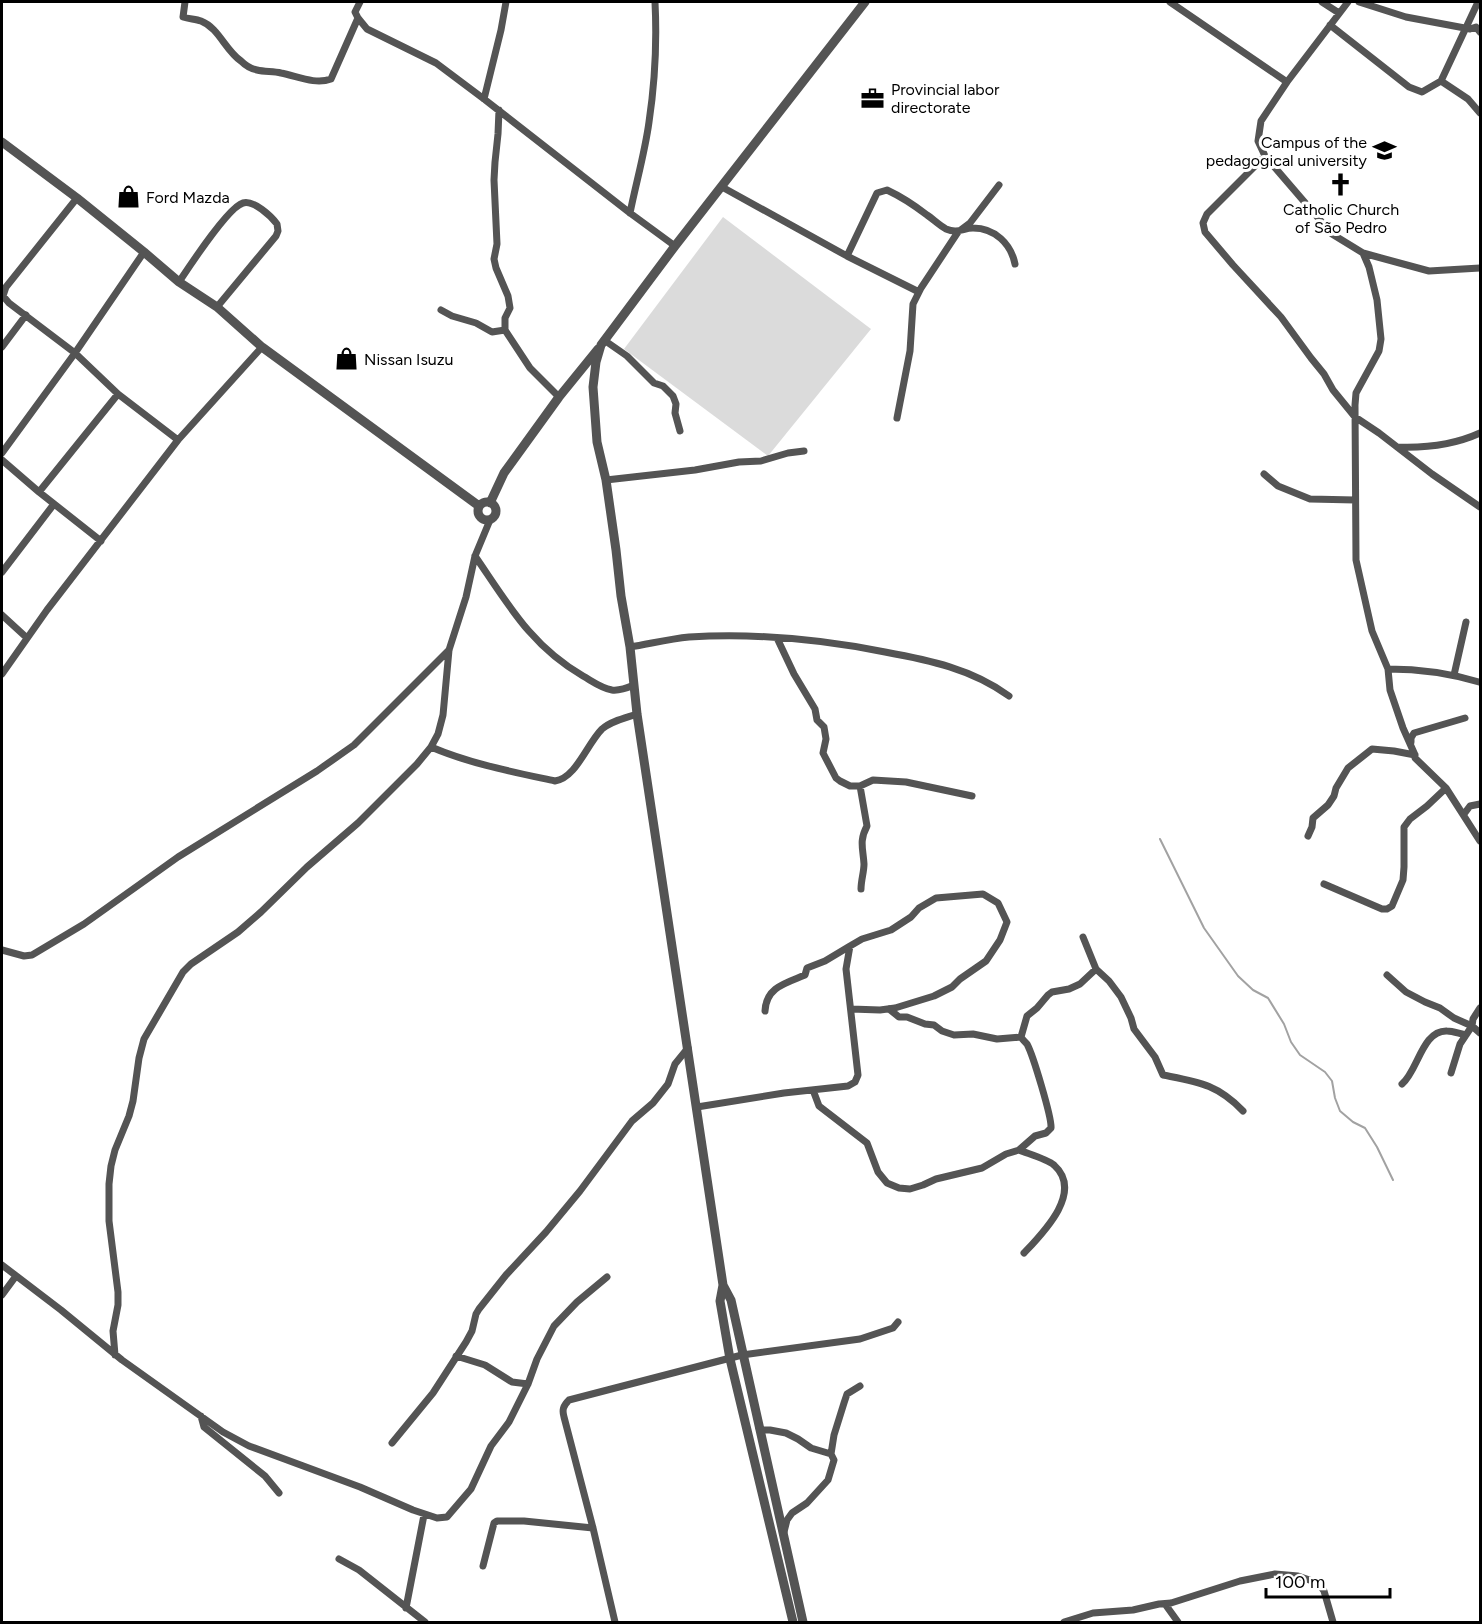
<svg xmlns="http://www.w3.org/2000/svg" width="1482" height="1624" font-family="Figtree,sans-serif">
  <rect width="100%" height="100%" fill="#fff"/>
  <path fill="#dbdbdb" d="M 723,217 L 871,329 L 768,456 L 624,349 Z"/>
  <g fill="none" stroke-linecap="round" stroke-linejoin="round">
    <path stroke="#a2a2a2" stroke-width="2" d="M 1160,839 L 1204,928 L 1238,976 L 1253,990 L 1268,998 L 1284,1024 L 1291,1042 L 1300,1055 L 1325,1072 L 1332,1081 L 1335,1098 L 1340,1111 L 1353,1122 L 1365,1128 L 1377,1147 L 1393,1180"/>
    <path stroke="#545454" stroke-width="7" d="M 185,2 L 183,17 C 189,19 196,19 201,21 C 219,28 225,50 241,61 C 245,65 252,69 257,70 C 265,72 273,71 281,73 C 297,76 315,85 331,79 L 358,18
      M 360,2 L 355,12 L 358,18 L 367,29 L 436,63 L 484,99 L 630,213 L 675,246
      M 1170,2 L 1287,82
      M 1322,2 L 1339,13
      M 1348,2 L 1287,82 L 1261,121 L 1258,141 L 1265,156 L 1332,234 L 1363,253 L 1369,267 L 1377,300 L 1381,339 L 1379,351 L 1356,393 L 1355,405 L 1356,560 L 1372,631 L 1388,669 L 1390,690 L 1403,728 L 1415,755 L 1415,758 L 1446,788 L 1480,841
      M 1359,2 L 1406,17 L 1470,29 L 1476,27 L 1480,32
      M 1330,25 L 1409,87 L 1422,92 L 1441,81 L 1478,2
      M 1441,81 L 1468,99 L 1480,113
      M 484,99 L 501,30 L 506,2
      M 499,110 L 498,134 L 495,162 L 494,180 L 497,244 L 494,259 L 496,268 L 508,296 L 510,308 L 505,318 L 505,330 L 530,368 L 559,397
      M 1265,156 L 1207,214 L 1203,223 L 1205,232 L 1233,265 L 1281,317 L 1311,358 L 1324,374 L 1333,390 L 1355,417 L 1379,433 L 1432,474 L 1480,507
      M 722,187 L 847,256 L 919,292
      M 77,198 L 6,287 L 3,296 L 9,303 L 75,353 L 118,394 L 178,440
      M 630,213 C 636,183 645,152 649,122 C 655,82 657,42 655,2
      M 1363,253 L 1429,271 L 1480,268
      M 847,256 L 877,193 L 887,190 C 902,197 914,205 927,215 C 933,219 939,225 946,229 C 958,234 963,228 973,228 C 995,228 1011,244 1015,264
      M 179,282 C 189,267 228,207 243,203 C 254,200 271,216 277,224 L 278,231 L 276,236 L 217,307
      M 441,310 L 452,316 L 476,323 L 492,332 L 505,330
      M 604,340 L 627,356 L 654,383 L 663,386 L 673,396 L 676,404 L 675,413 L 680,431
      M 2,347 L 26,315
      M 897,418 L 910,351 L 913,304 L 921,288 L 958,232 L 970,223 L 999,185
      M 1398,447 C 1426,448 1456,444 1480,433
      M 2,453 L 75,353 L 144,252
      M 2,460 L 39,492 L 101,541
      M 1264,474 L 1278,486 L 1310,499 L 1355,500
      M 606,480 L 695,470 L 739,462 L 761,461 L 788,453 L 804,451
      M 39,492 L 118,394
      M 475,556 C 508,604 531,646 583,676 C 592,681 601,688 612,690 C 619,691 627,688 634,685
      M 2,572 L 54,504
      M 2,615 L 27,638
      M 777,638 L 794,674 L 815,709 L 817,720 L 824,727 L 826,739 L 823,753 L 836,778 L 840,781 L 850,786 L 860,786 L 873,780 L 906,782 L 972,796
      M 630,647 C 649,644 669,639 689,637 C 755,633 820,639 885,652 C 929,660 972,669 1009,696
      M 1388,669 C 1419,669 1449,673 1479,682
      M 2,674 L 47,610 L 178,440 L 262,347
      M 1454,675 L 1466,622
      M 1411,742 L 1411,738 L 1414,733 L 1465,718
      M 431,747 C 471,764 513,772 555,781 C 576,778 587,744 602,729 C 611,721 625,718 637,714
      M 860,786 L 867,826 C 859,841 863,848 864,864 C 864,872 861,880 861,889
      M 1464,814 L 1470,806 L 1480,804
      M 1308,836 L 1312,827 L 1313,818 L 1328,805 L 1334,796 L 1336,788 L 1348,768 L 1367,753 L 1372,749 L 1394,751 L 1415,755
      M 1324,884 L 1382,909 L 1387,909 L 1392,906 L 1403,880 L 1404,867 L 1404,827 L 1410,819 L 1427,806 L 1446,788
      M 1083,937 L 1096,969 L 1109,981 L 1121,997 L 1131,1018 L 1134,1029 L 1155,1057 L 1163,1075 C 1198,1082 1217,1084 1243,1111
      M 2,950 L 24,956 L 32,955 L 84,924 L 178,857 L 317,771 L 354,745 L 449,650
      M 1387,975 L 1406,992 L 1425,1002 L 1440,1008 L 1454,1018 L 1472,1026 L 1480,1033
      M 765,1011 C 766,987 786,983 805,975 L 807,968 L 825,961 L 850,946
      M 1021,1037 L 1027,1016 L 1037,1008 L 1048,995 L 1052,992 L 1069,989 L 1080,984 L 1096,969
      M 1451,1073 L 1460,1044 L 1472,1026 L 1473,1019 L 1480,1008
      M 1402,1084 C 1418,1071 1422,1030 1447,1031 C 1453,1031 1460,1034 1466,1035
      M 813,1090 L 819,1106 L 867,1143 L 878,1172 L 887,1183 L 899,1188 L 910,1189 L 923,1185 L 936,1179 L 982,1168 L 1006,1154 L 1019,1150 L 1035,1136 L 1046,1133 L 1051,1128 C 1052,1118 1033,1055 1027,1044 C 1027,1044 1021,1038 1021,1037 L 997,1039 L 973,1034 L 954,1035 L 942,1031 L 934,1025 L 925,1024 L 907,1017 L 899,1017 L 889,1009
      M 697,1107 L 784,1093 L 848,1086 L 855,1082 L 858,1075 L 846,969 L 850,946 L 862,939 L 891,930 L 911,917 L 919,908 L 936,898 L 983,894 L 998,903 L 1007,922 L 1000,940 L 986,961 L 960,979 L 952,987 L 934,996 L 895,1008 L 880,1010 L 851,1009
      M 1019,1150 C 1029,1154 1047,1159 1054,1165 C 1084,1192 1043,1233 1024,1253
      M 2,1265 L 61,1310 L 122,1360 L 223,1432 L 249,1446 L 360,1487 L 413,1510 L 437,1518 L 447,1517 L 471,1489 L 491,1446 L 509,1422 L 528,1384 L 537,1359 L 554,1326 L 577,1302 L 607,1277
      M 2,1295 L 16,1276
      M 115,1355 L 113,1331 L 118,1305 L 118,1292 L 109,1221 L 109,1184 L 111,1166 L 115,1150 L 129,1116 L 133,1101 L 139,1058 L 144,1039 L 183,972 L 191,964 L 238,932 L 261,912 L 307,867 L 358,823 L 417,764 L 431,747 L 438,734 L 443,715 L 449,650 L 466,597 L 475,556 L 490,520
      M 456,1356 L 485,1365 L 512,1382 L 528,1384
      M 201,1416 L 204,1427 L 265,1476 L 279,1493
      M 759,1428 L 760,1430 L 770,1430 L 786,1433 L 798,1439 L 811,1448 L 831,1454
      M 392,1443 L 433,1393 L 466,1342 L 472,1331 L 476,1314 L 479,1309 L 506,1275 L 546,1232 L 580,1191 L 632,1121 L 653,1103 L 668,1084 L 675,1064 L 688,1048
      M 784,1532 L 787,1520 L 792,1513 L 807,1503 L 828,1480 L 834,1460 L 831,1454 L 834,1435 L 844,1403 L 847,1394 L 860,1386
      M 339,1559 L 359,1570 L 425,1622
      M 483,1566 L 494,1523 L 497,1521 L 524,1521 L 593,1528
      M 1165,1604 L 1178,1622
      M 406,1608 L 424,1515
      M 615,1622 L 593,1528 L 564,1417 C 562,1410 563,1406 569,1400 L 742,1355 L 860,1339 L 893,1328 L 898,1322
      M 1064,1622 L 1093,1613 L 1133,1610 L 1159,1604 L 1171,1603 L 1240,1581 L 1275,1574 L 1298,1576 L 1318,1583 L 1324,1591 L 1333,1622"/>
    <path stroke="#545454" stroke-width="9" d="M 2,142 L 77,198 L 144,252 L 179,282 L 217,307 L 262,347 L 479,506
      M478 511a9 9 0 1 1 18 0a9 9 0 1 1-18 0Z
      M 490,503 L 504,473 L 559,397 L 598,349
      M 723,1285 L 720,1301 L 730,1359 L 793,1622
      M 803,1622 L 731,1300 L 723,1285 L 637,714 L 630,647 L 621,596 L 616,550 L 606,480 L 597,442 L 593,387 L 596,362 L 601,345 L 675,246 L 865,2"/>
  </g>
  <defs>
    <symbol id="office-bare" viewBox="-9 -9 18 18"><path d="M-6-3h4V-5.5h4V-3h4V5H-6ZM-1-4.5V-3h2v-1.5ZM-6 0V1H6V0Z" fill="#000" stroke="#fff" stroke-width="2.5" paint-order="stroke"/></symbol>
    <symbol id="university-bare" viewBox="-9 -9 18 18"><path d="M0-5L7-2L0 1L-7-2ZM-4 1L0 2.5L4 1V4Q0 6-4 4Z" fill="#000" stroke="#fff" stroke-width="2.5" paint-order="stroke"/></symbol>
    <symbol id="church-bare" viewBox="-9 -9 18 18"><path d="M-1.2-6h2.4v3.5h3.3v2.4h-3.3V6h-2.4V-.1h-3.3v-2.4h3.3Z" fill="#000" stroke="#fff" stroke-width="2.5" paint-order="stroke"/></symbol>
    <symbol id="shop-bare" viewBox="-9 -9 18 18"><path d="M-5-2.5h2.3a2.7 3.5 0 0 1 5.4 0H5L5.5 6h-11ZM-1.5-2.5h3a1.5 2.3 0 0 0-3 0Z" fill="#000" stroke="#fff" stroke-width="2.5" paint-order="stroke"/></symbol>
  </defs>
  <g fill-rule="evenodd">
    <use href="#office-bare" x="856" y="82" width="33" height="33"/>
    <use href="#university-bare" x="1368" y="134" width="33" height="33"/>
    <use href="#church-bare" x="1324" y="168" width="33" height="33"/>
    <use href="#shop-bare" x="112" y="180" width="33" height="33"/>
    <use href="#shop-bare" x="330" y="342" width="33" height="33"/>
  </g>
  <g text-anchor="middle" stroke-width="6" stroke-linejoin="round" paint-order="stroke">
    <g font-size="16" fill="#000" stroke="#fff" text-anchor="start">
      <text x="891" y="95">Provincial labor<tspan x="891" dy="18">directorate</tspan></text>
      <text x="1367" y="148" text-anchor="end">Campus of the<tspan x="1367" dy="18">pedagogical university</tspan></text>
      <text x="146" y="203">Ford Mazda</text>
      <text x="1341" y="215" text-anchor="middle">Catholic Church<tspan x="1341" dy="18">of São Pedro</tspan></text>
      <text x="364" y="365">Nissan Isuzu</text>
    </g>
  </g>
  <rect width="1482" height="1624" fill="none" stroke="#000000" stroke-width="6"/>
  <path d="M1266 1588v9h124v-9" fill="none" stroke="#000000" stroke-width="3"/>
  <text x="1275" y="1588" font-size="18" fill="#000000" stroke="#ffffff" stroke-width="4.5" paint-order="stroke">100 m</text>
</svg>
